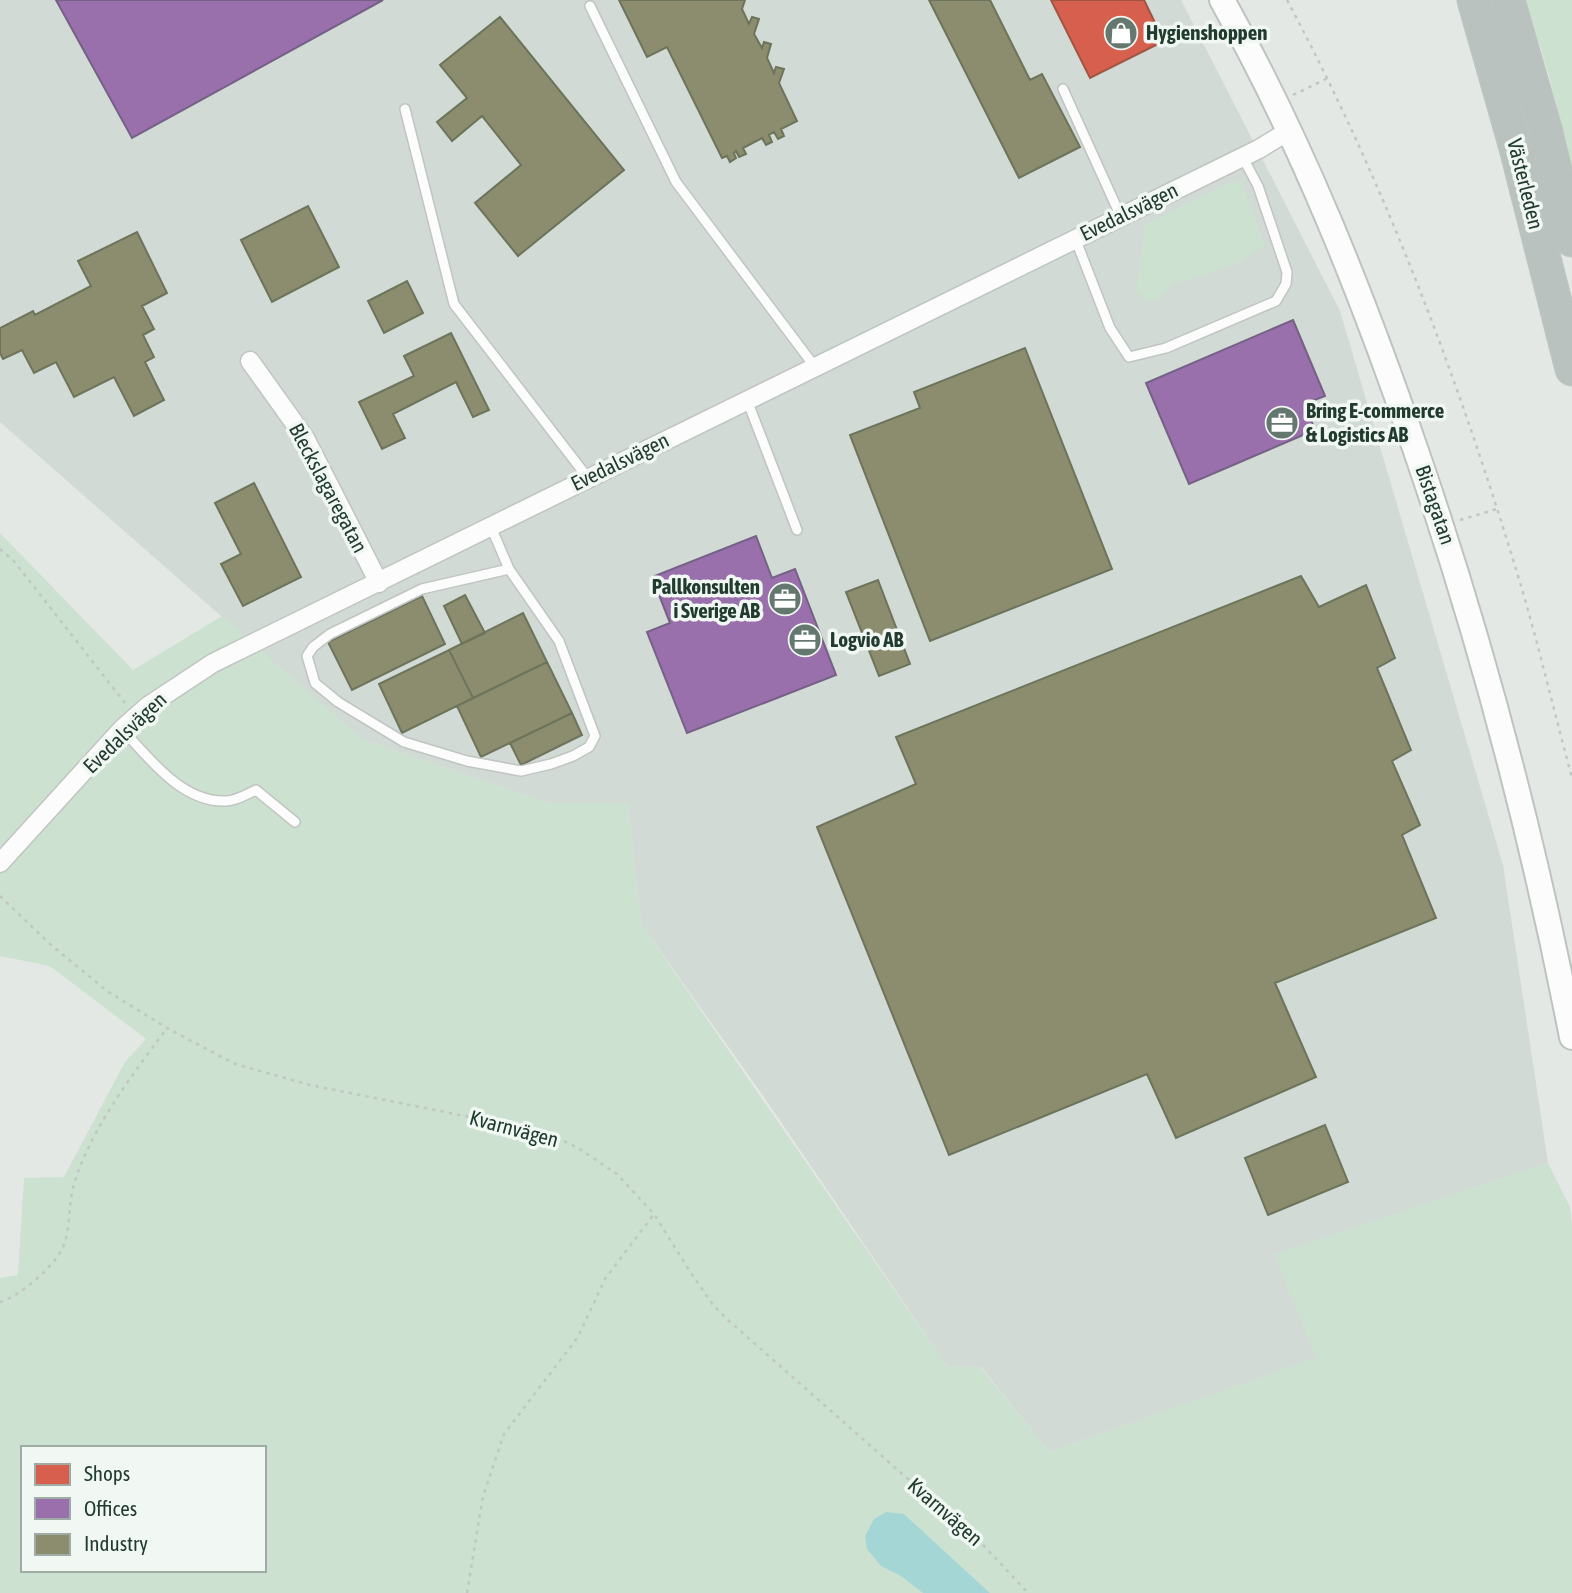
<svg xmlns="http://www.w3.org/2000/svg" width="1572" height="1593" font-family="'Asap Condensed',sans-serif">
  <rect width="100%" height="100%" fill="#e3e8e5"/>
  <path fill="#d1dad4" d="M 0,0 L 1181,0 L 1340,311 L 1503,865 L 1548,1163 L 1275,1255 L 1317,1358 L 1049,1452 L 981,1367 L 947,1366 L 764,1097 L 641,924 L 628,803 L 549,803 L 361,739 L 0,422 Z"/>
  <path fill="#cce1cf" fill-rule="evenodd" d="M 1526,0 L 1572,0 L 1572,168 L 1549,76 Z
    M 1241,182 L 1265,245 L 1242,261 L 1190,280 L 1175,283 L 1160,298 L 1148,302 L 1136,291 L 1145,224 L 1230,183 Z
    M 0,533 L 133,670 L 222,616 L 361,739 L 549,803 L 628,803 L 641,924 L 947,1366 L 980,1367 L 1049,1452 L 1316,1358 L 1274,1255 L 1548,1163 L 1570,1207 L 1572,1226 L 1572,1593 L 990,1593 L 904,1514 L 874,1519 L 865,1536 C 870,1561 881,1564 901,1575 C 908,1580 916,1587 923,1593 L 0,1593 L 0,1278 L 18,1275 L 24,1178 L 64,1177 L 125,1062 L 146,1039 L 50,966 L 0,956 ZM 23,1448 L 264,1448 L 264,1570 L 23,1570 Z"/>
  <path fill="#a4d6d5" d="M 886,1512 L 904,1514 L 990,1593 L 923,1593 L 901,1576 L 881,1566 L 867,1549 L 865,1536 L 874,1519 Z"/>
  <path fill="#d6604d" stroke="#a05544" stroke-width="2" d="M 1051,0 L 1144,0 L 1164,41 L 1090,78 Z"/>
  <path fill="#9970ab" stroke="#756086" stroke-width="2" d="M 56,0 L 383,0 L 132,138 Z
    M 1293,320 L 1325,396 L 1304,404 L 1315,430 L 1189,484 L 1146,383 Z
    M 756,536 L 772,578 L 795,569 L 836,675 L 687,733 L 647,632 L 670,623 L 652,577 Z"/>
  <path fill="#8c8c6e" stroke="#6c745b" stroke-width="2" d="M 619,0 L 745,0 L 742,9 L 749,24 L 752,17 L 759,19 L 754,34 L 762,48 L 764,42 L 771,44 L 767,58 L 774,73 L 776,67 L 784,69 L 779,83 L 797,121 L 781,129 L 784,136 L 778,139 L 774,132 L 769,135 L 772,142 L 766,145 L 762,138 L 743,148 L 746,154 L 739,157 L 736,151 L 734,153 L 736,158 L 730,162 L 727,156 L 722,158 L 667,47 L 647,57 Z
    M 929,0 L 990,0 L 1030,80 L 1042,74 L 1080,147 L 1019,178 Z
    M 500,17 L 624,170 L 518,256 L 475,203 L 521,165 L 482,116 L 452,141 L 437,122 L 467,98 L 440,65 Z
    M 308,206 L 339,267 L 272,302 L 241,240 Z
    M 137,232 L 167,293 L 142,306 L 154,329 L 143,335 L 154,357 L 145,362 L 164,400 L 134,416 L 114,377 L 74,397 L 56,362 L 34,373 L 22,350 L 3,359 L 0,353 L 0,328 L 33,311 L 35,315 L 91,286 L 78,261 Z
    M 407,281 L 423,313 L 384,333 L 368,301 Z
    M 451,333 L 489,410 L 473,417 L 456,382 L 393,414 L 405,438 L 382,449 L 359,402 L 414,376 L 404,356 Z
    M 1025,348 L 1112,569 L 930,641 L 850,435 L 920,408 L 914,392 Z
    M 254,483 L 301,577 L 243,606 L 221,564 L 241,554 L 215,503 Z
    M 1301,576 L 1319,607 L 1366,585 L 1395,658 L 1377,668 L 1411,750 L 1392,761 L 1420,825 L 1402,835 L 1436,918 L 1275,983 L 1316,1077 L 1176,1138 L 1147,1074 L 949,1155 L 817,827 L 916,784 L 896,737 Z
    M 878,580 L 910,664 L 879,676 L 846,592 Z
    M 465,595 L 485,633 L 462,644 L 444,606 Z
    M 422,596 L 445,644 L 352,690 L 328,642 Z
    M 523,613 L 547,662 L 473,698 L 449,650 Z
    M 449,650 L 473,698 L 402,733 L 379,684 Z
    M 547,662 L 572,713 L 481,757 L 457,706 Z
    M 572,713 L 582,735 L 521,765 L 510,743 Z
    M 1325,1125 L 1348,1182 L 1268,1215 L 1245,1158 Z"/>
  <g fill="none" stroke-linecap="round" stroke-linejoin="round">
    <defs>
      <path id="lane" d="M 590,6 L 676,182 L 815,367
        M 1063,89 L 1121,217
        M 405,109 L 454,304 L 588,478
        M 1075,238 L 1110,328 L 1129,357 L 1166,348 L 1276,301 L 1286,284 L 1287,272 L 1258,186 L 1242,156
        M 747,400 L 797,530
        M 491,527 L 509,569 L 559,641 L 595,736 L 589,747 L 573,756 L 551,764 L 521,771 L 467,761 L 404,742 L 338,702 L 315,683 L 307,656 L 313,647 L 330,634 L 422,589 L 509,569
        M 122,729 C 149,758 182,803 226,801 C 236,801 247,794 256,790 L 295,822"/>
      <path id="street" d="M 250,361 L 305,438 L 379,583
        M 0,863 L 122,729 L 148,706 L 213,663 L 1259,149 L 1290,130"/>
      <path id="secondary" d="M 1222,0 C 1303,145 1362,294 1416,451 C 1482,642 1533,837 1572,1037"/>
      <path id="highway" d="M 1474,0 L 1516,148 L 1572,369
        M 1508,0 L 1545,129 L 1572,240"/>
    </defs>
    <use href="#lane" stroke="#c0c5c2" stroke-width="12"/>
    <use href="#street" stroke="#c0c5c2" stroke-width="21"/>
    <use href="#secondary" stroke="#bdc4c0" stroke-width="28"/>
    <use href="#highway" stroke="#bcc5c0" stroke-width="35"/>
    <path stroke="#c0c8c4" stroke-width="2.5" stroke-dasharray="3.5 5" stroke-linecap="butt" d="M 1287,0 C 1387,187 1461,386 1522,589 C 1540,651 1555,715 1572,778
      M 1293,95 L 1328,78
      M 1460,520 L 1497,509
      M 0,549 L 13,560 L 125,703
      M 0,896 L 50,944 L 107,991 L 167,1028 L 235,1064 L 310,1085 L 515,1126 L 560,1139 L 578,1148 L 617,1174 L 654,1214 L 689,1270 L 713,1305 L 728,1320 L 985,1547 L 1028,1593
      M 0,1302 C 19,1297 55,1266 63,1247 C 71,1228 68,1204 74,1184 C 91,1128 133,1074 167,1028
      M 467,1593 L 483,1496 L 504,1434 L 578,1337 L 605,1279 L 654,1214"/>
    <use href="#lane" stroke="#fbfcfb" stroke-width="9"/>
    <use href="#street" stroke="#fbfcfb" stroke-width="18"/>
    <use href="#secondary" stroke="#fbfcfb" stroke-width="24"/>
    <use href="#highway" stroke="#b9c2be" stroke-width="32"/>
  </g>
  <defs>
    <symbol id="shop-disc" viewBox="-11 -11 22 22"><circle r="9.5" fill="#65786f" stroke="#f1f7f3"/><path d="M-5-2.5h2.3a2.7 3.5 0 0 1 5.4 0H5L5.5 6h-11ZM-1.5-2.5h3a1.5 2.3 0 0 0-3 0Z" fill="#fff"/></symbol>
    <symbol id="office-disc" viewBox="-11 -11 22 22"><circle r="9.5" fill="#65786f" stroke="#f1f7f3"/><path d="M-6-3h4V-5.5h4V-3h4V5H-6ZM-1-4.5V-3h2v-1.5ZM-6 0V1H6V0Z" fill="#fff"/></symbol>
  </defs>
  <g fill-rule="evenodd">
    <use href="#shop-disc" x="1102" y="14" width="38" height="38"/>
    <use href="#office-disc" x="1263" y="404" width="38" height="38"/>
    <use href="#office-disc" x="766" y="580" width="38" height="38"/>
    <use href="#office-disc" x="786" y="621" width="38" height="38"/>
  </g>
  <g text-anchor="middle" stroke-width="7" stroke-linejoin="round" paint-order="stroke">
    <g font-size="21" font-weight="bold" fill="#213b2f" stroke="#f1f7f3" text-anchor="start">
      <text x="1146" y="40">Hygienshoppen</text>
      <text x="1306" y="418">Bring E-commerce<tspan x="1306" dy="24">&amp; Logistics AB</tspan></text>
      <text x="760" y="594" text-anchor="end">Pallkonsulten<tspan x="760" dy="24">i Sverige AB</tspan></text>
      <text x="830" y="647">Logvio AB</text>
    </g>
    <g font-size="21" fill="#213b2f" stroke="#f1f7f3">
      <text transform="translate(1525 184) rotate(76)" y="7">Västerleden</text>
      <text transform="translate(1129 212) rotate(-26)" y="7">Evedalsvägen</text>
      <text transform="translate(620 462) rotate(-26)" y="7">Evedalsvägen</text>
      <text transform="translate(328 488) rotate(62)" y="7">Bleckslagaregatan</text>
      <text transform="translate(1435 505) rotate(71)" y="7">Bistagatan</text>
      <text transform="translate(125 733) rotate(-44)" y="7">Evedalsvägen</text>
      <text transform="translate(514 1129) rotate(15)" y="7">Kvarnvägen</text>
      <text transform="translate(945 1512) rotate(41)" y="7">Kvarnvägen</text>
    </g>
  </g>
  <rect x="21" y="1446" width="245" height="126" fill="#f1f7f3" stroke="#9eaca5" stroke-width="2"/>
  <rect x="35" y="1464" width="35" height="21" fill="#d6604d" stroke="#9eaca5" stroke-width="2"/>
  <text x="84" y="1481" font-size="21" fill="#213b2f">Shops</text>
  <rect x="35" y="1498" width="35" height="21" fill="#9970ab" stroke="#9eaca5" stroke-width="2"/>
  <text x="84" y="1516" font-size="21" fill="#213b2f">Offices</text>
  <rect x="35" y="1534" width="35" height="21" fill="#8c8c6e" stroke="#9eaca5" stroke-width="2"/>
  <text x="84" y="1551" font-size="21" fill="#213b2f">Industry</text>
</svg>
